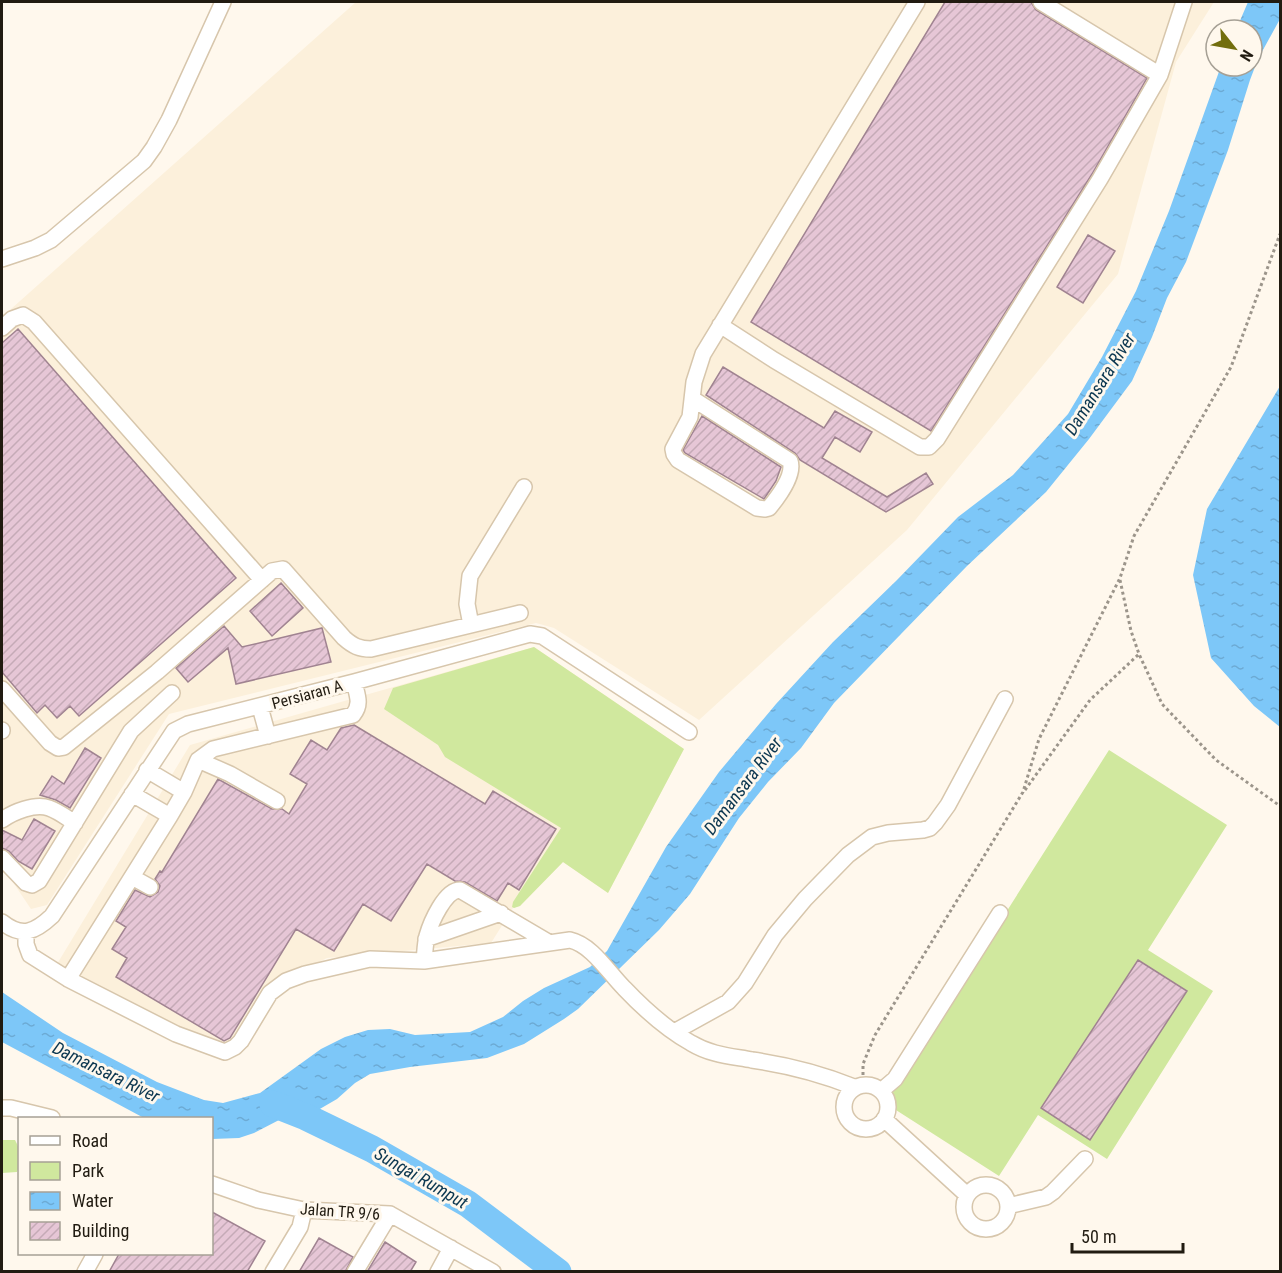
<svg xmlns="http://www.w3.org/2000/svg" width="1282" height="1273" font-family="'Roboto Condensed',sans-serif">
  <defs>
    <pattern id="water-ripples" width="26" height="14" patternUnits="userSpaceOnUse" patternTransform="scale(1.5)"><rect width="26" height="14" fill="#7dc7f8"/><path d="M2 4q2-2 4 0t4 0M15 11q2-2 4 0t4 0" fill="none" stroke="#6caad4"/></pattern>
    <pattern id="building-hatch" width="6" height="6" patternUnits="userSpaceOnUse" patternTransform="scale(1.5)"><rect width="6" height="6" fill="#e6c6d6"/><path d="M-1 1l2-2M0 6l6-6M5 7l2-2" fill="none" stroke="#c5aab7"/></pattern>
  </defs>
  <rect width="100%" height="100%" fill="#fff8ed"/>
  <path fill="#fcf0db" d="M 356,2 L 1214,2 L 1176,62 L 1118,274 L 907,530 L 699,720 L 554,628 L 536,623 L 169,714 L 47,905 L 31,909 L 2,866 L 2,317 Z
    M 534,647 L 684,749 L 608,893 L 563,862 L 520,906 L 513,908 L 491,943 L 327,958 L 287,978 L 237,1039 L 224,1049 L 98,990 L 57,964 L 190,745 Z"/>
  <path fill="#d0e89e" d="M 534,647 L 684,749 L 608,893 L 563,862 L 520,906 L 514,908 L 512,907 L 513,902 L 561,828 L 445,757 L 438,745 L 384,709 L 393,688 Z
    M 1109,750 L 1227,825 L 1148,950 L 1213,991 L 1107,1159 L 1038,1115 L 999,1176 L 885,1103 Z
    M 2,1140 L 15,1140 C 21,1150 21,1162 17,1172 L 2,1173 Z"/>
  <path fill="url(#water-ripples)" d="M 1248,2 L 1280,2 L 1280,19 L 1258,59 L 1250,80 L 1228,150 L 1186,262 L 1167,298 L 1152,337 L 1132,381 L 1089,439 L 1046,492 L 967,566 L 834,703 L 801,748 L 768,782 L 739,818 L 690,894 L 659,930 L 578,1009 L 564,1019 L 524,1044 L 487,1058 L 410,1067 L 370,1074 L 355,1083 L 337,1099 L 306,1117 L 281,1119 L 254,1133 L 239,1138 L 212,1139 L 212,1118 L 144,1118 L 2,1042 L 2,992 L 63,1033 L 157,1082 L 204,1100 L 223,1103 L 260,1093 L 321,1049 L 345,1037 L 368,1030 L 390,1029 L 415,1035 L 470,1032 L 503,1017 L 523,1001 L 544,988 L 590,967 L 607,951 L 666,847 L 719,772 L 776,704 L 833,642 L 896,581 L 958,517 L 1013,475 L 1068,414 L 1102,357 L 1136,291 L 1169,211 L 1221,66 L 1252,66 L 1252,30 L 1236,30 Z
    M 1280,386 L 1280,727 L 1254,706 L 1211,658 L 1193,575 L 1207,509 Z"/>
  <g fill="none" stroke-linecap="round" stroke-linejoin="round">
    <path stroke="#7dc7f8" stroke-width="27" d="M 273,1104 L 306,1117 L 372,1149 L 468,1204 L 558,1272"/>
  </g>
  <path fill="url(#building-hatch)" stroke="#a08391" stroke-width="1.5" d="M 945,2 L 1031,2 L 1036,10 L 1147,78 L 1092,174 L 931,431 L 751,322 Z
    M 1088,235 L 1115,251 L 1083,303 L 1057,287 Z
    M 18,329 L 236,578 L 79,716 L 70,706 L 57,718 L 45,705 L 37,713 L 2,672 L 2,343 Z
    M 723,367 L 824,428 L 835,411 L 872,432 L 860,452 L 835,437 L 822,458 L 887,497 L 926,473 L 933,484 L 886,512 L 800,460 L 795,453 L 706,395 Z
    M 702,416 L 781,467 L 776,481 L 764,499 L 685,453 L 683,450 Z
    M 281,583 L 303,608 L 272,636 L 250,611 Z
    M 224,626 L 242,647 L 322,628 L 331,662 L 236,684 L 228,648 L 188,682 L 176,668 Z
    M 354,725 L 485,804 L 493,791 L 556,829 L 519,890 L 508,883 L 497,901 L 465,882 L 455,881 L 427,864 L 391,921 L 363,904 L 334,951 L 296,929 L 230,1038 L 224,1041 L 116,977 L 127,958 L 112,949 L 126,927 L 116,921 L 135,890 L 150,897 L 158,892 L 160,886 L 155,879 L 160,871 L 162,872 L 218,779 L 272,809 L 282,809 L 289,814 L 307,784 L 290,774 L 311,740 L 327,750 L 341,728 Z
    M 85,748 L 101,758 L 70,808 L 56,800 L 40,795 L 52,776 L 64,784 Z
    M 34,819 L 55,831 L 32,869 L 18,861 L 9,851 L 2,848 L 2,830 L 22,840 Z
    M 1138,960 L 1187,991 L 1090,1140 L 1041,1108 Z
    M 212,1212 L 265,1241 L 247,1272 L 109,1272 L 119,1254 L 212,1254 Z
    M 319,1238 L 353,1257 L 345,1272 L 299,1272 Z
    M 385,1242 L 416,1262 L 410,1272 L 367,1272 Z"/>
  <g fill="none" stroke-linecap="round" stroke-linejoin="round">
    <defs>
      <path id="minor" d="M 1041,2 L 1160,75
        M 2,259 L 35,248 L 51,240 L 144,161 L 154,147 L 169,120 L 223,2
        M 720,325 L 774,360 L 920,447 L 929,447 L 937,439 L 1100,179 L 1160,75 L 1184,2
        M 2,328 L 12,319 L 23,315 L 34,322 L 262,580
        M 693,399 L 790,461 C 795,475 778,497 769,508 L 765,509 L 757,508 L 678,460 L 674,454 L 673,449 L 690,417 L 694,382 L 703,354 L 917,2
        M 471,625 L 467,604 L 470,576 L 524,487
        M 2,689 L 50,743 L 58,748 L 64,747 L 157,672 L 272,571 L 283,569 L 344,638 C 353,646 359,649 371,649 L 520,613
        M 260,707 L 268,736
        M 2,730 L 2,731
        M 198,760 L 230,774 L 277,801
        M 147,770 L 184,792
        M 132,794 L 170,816
        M 2,820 C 13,812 35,803 49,808 C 58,811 67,818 75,823
        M 2,858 L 26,883 L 32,885 L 39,881 L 131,731 L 172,693
        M 132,877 L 150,887
        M 2,922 C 22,938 35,932 52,916 L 174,731 L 188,724 L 354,682 L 530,634 L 542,636 L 689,732
        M 26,932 L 26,944 L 30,955 L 68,979 L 176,1034 L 225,1052 L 235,1047 L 241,1041 L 270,993 L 286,981 L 305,974 L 370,959 L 424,961 L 570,940 C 592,945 608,972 624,988 C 643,1008 666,1029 691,1043 C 711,1055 730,1056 752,1060 C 787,1065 822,1074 854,1087
        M 426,939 L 501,913
        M 424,961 C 425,952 425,944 427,936 C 431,922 445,890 460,890 L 548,942
        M 68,979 L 170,816 L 184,792 L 198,760 L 213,749 L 353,715 C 362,704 357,695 354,682
        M 674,1032 L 728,1002 L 745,983 L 775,935 L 805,899 L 848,855 L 872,837 L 888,833 L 923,830 L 930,828 L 935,823 L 948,805 L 1005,699
        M844 1107a22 22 0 1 1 44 0a22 22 0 1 1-44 0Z
        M 881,1091 L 895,1079 L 1000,913
        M 2,1108 L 11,1108 L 52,1118
        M 884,1119 L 967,1195
        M 212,1184 L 258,1200 L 304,1210 L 390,1214 L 493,1272
        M964 1207a22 22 0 1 1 44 0a22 22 0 1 1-44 0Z
        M 1008,1206 L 1046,1197 L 1053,1192 L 1085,1159
        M 85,1272 L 95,1254
        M 273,1272 L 300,1227 L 304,1210
        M 355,1272 L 390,1214
        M 438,1272 L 451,1248"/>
    </defs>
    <use href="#minor" stroke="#d7c6ac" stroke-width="18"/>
    <path stroke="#9c958b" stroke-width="3" stroke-dasharray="3 3" stroke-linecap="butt" d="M 1120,580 L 1131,631 L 1139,654 L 1162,704 L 1216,760 L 1280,806
      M 1025,790 L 1090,700 L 1139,654
      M 863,1075 L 863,1064 L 875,1035 L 1023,792 L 1039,739 L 1120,578 L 1134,536 L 1231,367 L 1280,234"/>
    <use href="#minor" stroke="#fff" stroke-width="15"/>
  </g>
  <g text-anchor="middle" stroke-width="6" stroke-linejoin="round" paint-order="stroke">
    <g font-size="16" fill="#211b11" stroke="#fff8ed">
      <text transform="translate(307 694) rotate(-15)" y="6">Persiaran A</text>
      <text transform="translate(340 1211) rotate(4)" y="6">Jalan TR 9/6</text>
    </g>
    <g font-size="18" font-style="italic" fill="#0c3750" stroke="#fff8ed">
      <text transform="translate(1100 384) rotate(-58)" y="6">Damansara River</text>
      <text transform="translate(743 786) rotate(-53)" y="6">Damansara River</text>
      <text transform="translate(106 1072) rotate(26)" y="6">Damansara River</text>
      <text transform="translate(421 1178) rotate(30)" y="6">Sungai Rumput</text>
    </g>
  </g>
  <rect width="1282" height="1273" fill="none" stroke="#211b11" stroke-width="6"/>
  <rect x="18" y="1117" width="195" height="138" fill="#fff8ed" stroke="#a6a095" stroke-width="1.5"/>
  <rect x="30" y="1136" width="30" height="9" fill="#ffffff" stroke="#a6a095" stroke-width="1.5"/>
  <text x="72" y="1147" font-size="18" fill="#211b11">Road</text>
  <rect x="30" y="1162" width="30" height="18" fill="#d0e89e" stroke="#a6a095" stroke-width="1.5"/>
  <text x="72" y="1177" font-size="18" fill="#211b11">Park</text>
  <rect x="30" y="1192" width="30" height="18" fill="url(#water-ripples)" stroke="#a6a095" stroke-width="1.5"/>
  <text x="72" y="1207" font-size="18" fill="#211b11">Water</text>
  <rect x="30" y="1222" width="30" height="18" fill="url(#building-hatch)" stroke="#a6a095" stroke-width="1.5"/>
  <text x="72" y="1237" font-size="18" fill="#211b11">Building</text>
  <g transform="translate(1234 48) rotate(121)"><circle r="28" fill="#fff8ed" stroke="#a6a095" stroke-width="1.5"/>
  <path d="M0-4.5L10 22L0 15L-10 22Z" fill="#726e0d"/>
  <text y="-9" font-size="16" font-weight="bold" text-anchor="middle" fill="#211b11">N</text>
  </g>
  <path d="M1072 1243v9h111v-9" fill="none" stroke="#211b11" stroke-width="3"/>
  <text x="1081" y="1243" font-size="18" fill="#211b11" stroke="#fff8ed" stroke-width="4.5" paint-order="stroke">50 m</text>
</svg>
